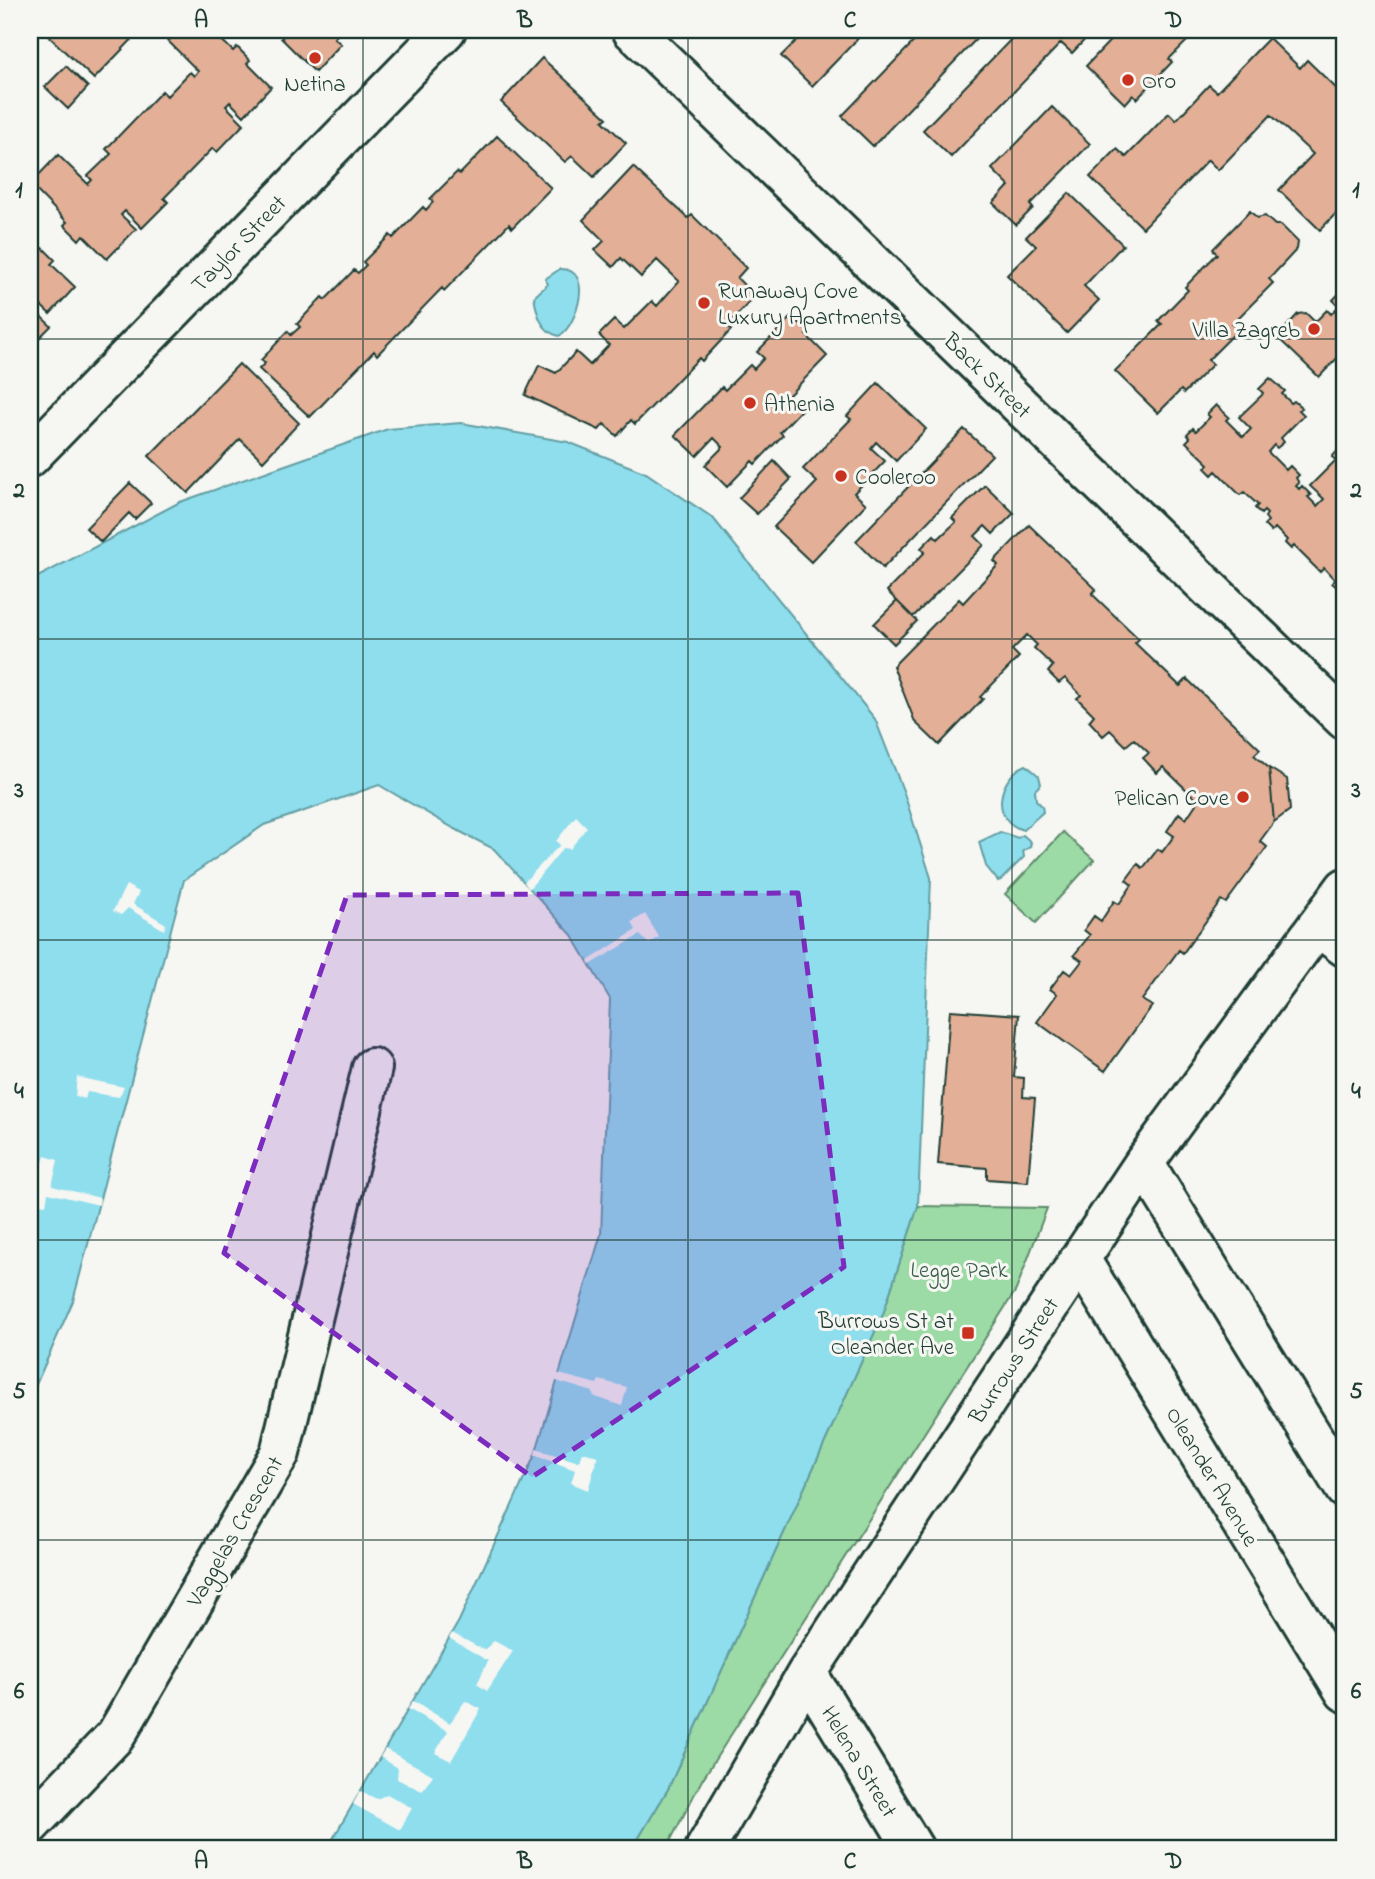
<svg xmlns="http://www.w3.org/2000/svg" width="1375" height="1879" font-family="'Indie Flower',sans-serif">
  <rect width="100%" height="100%" fill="#f6f6f2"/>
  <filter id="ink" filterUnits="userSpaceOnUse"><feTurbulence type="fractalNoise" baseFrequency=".0143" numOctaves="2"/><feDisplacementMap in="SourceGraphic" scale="14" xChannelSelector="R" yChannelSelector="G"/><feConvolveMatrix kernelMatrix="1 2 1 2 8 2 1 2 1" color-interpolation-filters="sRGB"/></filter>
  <g filter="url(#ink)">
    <path fill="#9cdba5" stroke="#5e8c6c" stroke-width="2" d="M 1063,832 L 1094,860 L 1036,923 L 1005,894 Z
      M 918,1206 L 1047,1208 L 1016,1290 L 702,1780 L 666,1849 L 632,1849 L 668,1789 L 883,1314 Z"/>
    <path fill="#8fdeed" stroke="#629ea3" stroke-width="2" d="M 560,269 C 595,268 577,326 559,336 C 541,332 537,314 534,297 L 548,284 L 545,279 Z
      M 461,423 L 568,442 L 646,473 L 713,518 L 875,719 L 904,793 L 931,878 L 918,1206 L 883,1314 L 668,1789 L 632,1849 L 327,1849 L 459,1621 L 535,1455 L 601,1234 L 610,999 L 572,935 L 494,849 L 455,829 L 379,785 L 264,825 L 184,880 L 73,1301 L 30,1398 L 30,581 L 180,502 L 388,429 Z
      M 1026,765 L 1039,776 L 1041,784 L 1035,790 L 1036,800 L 1042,806 L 1043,812 L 1023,830 C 989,820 998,777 1026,765 Z
      M 1000,832 L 1018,838 L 1023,835 L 1031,842 L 1030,847 L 1023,851 L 1024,857 L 1001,880 L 998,881 L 986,866 L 979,842 Z"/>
    <path fill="#f6f6f2" d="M 576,816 L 587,827 L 570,849 L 563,848 L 529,889 L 524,882 L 560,845 L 556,841 Z
      M 126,885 L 139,892 L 133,904 L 166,924 L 164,930 L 128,908 L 121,915 L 113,911 Z
      M 645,914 L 659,937 L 649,944 L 640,935 L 590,965 L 588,961 L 636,930 L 632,922 Z
      M 77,1077 L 124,1087 L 119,1097 L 87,1092 L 85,1099 L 75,1096 Z
      M 45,1156 L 58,1160 L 52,1186 L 100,1198 L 99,1205 L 48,1193 L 46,1205 L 31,1203 Z
      M 555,1373 L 597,1384 L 599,1380 L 627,1387 L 622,1406 L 593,1396 L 593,1392 L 553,1380 Z
      M 536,1449 L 579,1462 L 582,1452 L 598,1456 L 588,1490 L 571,1483 L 575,1470 L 535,1455 Z
      M 452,1633 L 484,1650 L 494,1641 L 513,1651 L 487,1691 L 477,1684 L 488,1661 L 449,1638 Z
      M 413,1701 L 450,1723 L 465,1701 L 481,1709 L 451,1761 L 435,1753 L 448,1731 L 408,1709 Z
      M 385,1749 L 433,1775 L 422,1791 L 397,1779 L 398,1768 L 380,1757 Z
      M 360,1791 L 377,1799 L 387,1794 L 412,1808 L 400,1830 L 353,1804 Z"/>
    <path fill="#e3af96" stroke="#1f3d34" stroke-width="2" d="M 42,30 L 141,30 L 94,79 Z
      M 179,30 L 211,30 L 233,51 L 237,47 L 250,60 L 247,63 L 271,87 L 244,116 L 230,102 L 226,106 L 244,124 L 217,152 L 213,148 L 164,198 L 168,202 L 142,228 L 125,211 L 121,215 L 136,229 L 107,259 L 83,235 L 79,240 L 64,225 L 67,222 L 30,184 L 58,155 L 88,184 L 92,180 L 88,176 L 111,154 L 106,149 L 162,91 L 167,96 L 190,72 L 194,76 L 198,71 L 168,41 Z
      M 289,30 L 342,30 L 334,38 L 341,44 L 315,72 L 281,38 Z
      M 807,30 L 866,30 L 812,86 L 781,56 Z
      M 925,30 L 985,30 L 873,146 L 842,116 Z
      M 1020,30 L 1094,30 L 1072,53 L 1061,43 L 951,157 L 923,130 Z
      M 1120,30 L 1198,30 L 1169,59 L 1172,62 L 1137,99 L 1133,95 L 1125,104 L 1086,66 Z
      M 1269,38 L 1300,68 L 1307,60 L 1345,97 L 1345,204 L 1320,230 L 1279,190 L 1313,154 L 1271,115 L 1218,170 L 1208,160 L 1143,228 L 1090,177 L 1117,149 L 1126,157 L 1169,113 L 1176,120 L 1209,85 L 1217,92 Z
      M 542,58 L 607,118 L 603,121 L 626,143 L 594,177 L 572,156 L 565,162 L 501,102 Z
      M 66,66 L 88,87 L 68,109 L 45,87 Z
      M 1052,107 L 1090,144 L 1030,205 L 1033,208 L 1016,225 L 993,203 L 1009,186 L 992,169 Z
      M 497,136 L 551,188 L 512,228 L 509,224 L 444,291 L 442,288 L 377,355 L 374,351 L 310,417 L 259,369 L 265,363 L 261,360 L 288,331 L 291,335 L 300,327 L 297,324 L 322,297 L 325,300 L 354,270 L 358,273 L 366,265 L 363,262 L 390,235 L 393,238 L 423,207 L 426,210 L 433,202 L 430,199 L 457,172 L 460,174 Z
      M 633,167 L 688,218 L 692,215 L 746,268 L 737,278 L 755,296 L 727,326 L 731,330 L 702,361 L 699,358 L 635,424 L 631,420 L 617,436 L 604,424 L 599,430 L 525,395 L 539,365 L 556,373 L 576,352 L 590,365 L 609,345 L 599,335 L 614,320 L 624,329 L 652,301 L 657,306 L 679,281 L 657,260 L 641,277 L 621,258 L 613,267 L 595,250 L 604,241 L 583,220 Z
      M 1069,193 L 1123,245 L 1084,286 L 1099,300 L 1067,333 L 1007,275 L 1036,246 L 1026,237 Z
      M 1250,211 L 1257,218 L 1265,216 L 1275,225 L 1281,225 L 1298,242 L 1297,249 L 1269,279 L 1273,283 L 1232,324 L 1238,330 L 1208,360 L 1213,364 L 1184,393 L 1181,390 L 1158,413 L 1115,371 L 1162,324 L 1158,321 L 1188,290 L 1185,287 L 1217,254 L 1213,249 Z
      M 30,243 L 39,252 L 43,248 L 55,260 L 51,264 L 75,287 L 50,314 L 37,302 L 32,308 L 51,326 L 30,347 Z
      M 1345,287 L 1345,350 L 1319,377 L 1277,337 L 1298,314 L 1306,313 L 1315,322 L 1327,310 L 1331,314 L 1339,306 L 1333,300 Z
      M 792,316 L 809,333 L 806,335 L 827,356 L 787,397 L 801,410 L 780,432 L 783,435 L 755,464 L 752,461 L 727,487 L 705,465 L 723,447 L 714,438 L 697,456 L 675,435 L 722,387 L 725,390 L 750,365 L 754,369 L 764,358 L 757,352 Z
      M 239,364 L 299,423 L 263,461 L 240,439 L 188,493 L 149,456 Z
      M 1270,378 L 1285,391 L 1282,394 L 1291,403 L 1294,401 L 1302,408 L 1299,410 L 1304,415 L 1281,438 L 1284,442 L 1277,448 L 1274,445 L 1268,452 L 1286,470 L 1290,466 L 1299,475 L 1296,478 L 1299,483 L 1296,486 L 1299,489 L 1302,486 L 1311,495 L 1308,497 L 1317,506 L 1324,499 L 1310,486 L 1336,460 L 1332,457 L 1342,446 L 1345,449 L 1345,513 L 1344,515 L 1345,516 L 1345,590 L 1343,587 L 1340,590 L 1332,583 L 1335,580 L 1324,568 L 1320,572 L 1294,546 L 1291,549 L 1285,543 L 1287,540 L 1275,528 L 1271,532 L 1264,525 L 1268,521 L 1265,517 L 1267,514 L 1264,511 L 1261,514 L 1255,508 L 1258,505 L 1244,492 L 1240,495 L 1216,471 L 1212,475 L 1205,468 L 1209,464 L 1186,442 L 1190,438 L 1187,434 L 1193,428 L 1196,431 L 1210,417 L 1207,414 L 1216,405 L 1229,417 L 1226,420 L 1243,437 L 1251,429 L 1239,417 L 1262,395 L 1263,393 L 1259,389 Z
      M 878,383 L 926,429 L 896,461 L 876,442 L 871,448 L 885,461 L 854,493 L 866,504 L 811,562 L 774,527 L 817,482 L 803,469 L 851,419 L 847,416 Z
      M 964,429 L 992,455 L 883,568 L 856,541 Z
      M 774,461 L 791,479 L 757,514 L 739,498 Z
      M 130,483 L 151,503 L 135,519 L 129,513 L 101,542 L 86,528 Z
      M 985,485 L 1014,513 L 993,534 L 985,526 L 975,536 L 984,545 L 913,617 L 887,591 L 925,552 L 921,548 L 934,535 L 938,539 L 956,522 L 952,518 Z
      M 1029,525 L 1096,589 L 1092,594 L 1139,639 L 1135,643 L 1180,686 L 1187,679 L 1260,749 L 1254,755 L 1269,768 L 1274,822 L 1260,841 L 1267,847 L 1226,903 L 1221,900 L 1183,953 L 1179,950 L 1142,1000 L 1152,1006 L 1105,1071 L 1037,1022 L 1057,994 L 1050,989 L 1064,970 L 1071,975 L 1082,961 L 1074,955 L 1090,935 L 1084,930 L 1094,916 L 1101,921 L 1114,901 L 1119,904 L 1132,885 L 1126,880 L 1138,864 L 1143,868 L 1158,849 L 1162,852 L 1174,836 L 1167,831 L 1179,813 L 1186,819 L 1198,801 L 1163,767 L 1157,773 L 1143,758 L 1149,753 L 1134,739 L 1126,746 L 1110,730 L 1103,736 L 1089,721 L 1094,715 L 1077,698 L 1081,695 L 1065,678 L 1059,683 L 1048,672 L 1053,666 L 1034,648 L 1037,645 L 1027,635 L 1012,650 L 1019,657 L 980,697 L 983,699 L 939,745 L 915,722 L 893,666 L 959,599 L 963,603 L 998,565 L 994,561 Z
      M 897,601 L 917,621 L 894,644 L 874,624 Z
      M 1269,768 L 1287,779 L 1290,810 L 1274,822 Z
      M 950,1010 L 1019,1015 L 1014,1077 L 1024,1078 L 1023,1097 L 1035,1098 L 1028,1182 L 987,1179 L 987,1168 L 938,1164 Z"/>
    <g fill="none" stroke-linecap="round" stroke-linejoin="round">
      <defs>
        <path id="minor" d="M 632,30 L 1345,720
          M 30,457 L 446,30
          M 1317,926 L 1345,947
          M 1144,1163 L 1345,1489
          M 1080,1259 L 1345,1692
          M 807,1673 L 914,1849
          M 30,1825 L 116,1735 L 280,1453 L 372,1068
          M 705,1849 L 807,1673 L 1080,1259 L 1144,1163 L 1345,888"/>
      </defs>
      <use href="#minor" stroke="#1f3d34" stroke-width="44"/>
      <use href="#minor" stroke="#f6f6f2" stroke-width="38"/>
    </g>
  </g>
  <path fill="#7b2cbf" fill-opacity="0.2" stroke="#7b2cbf" stroke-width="5" stroke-dasharray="14 9" stroke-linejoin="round" d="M 798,893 L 844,1267 L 532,1477 L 224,1253 L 347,895 Z"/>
  <path fill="none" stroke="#1f3d34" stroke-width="2" stroke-opacity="0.55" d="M 363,30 L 363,1849M 688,30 L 688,1849M 1012,30 L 1012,1849M 30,339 L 1345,339M 30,639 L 1345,639M 30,940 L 1345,940M 30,1240 L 1345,1240M 30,1540 L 1345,1540"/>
  <g fill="#c8321e" stroke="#f6f6f2" stroke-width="2.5">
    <circle cx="315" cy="58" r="7"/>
    <circle cx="1128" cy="80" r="7"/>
    <circle cx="704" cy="303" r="7"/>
    <circle cx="1314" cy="329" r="7"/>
    <circle cx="750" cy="403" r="7"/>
    <circle cx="841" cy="476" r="7"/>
    <circle cx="1243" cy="797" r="7"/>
    <rect x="961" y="1326" width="14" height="14" rx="3.5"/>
  </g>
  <g text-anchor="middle" stroke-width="6" stroke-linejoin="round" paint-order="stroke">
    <g font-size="23" fill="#1f3d34" stroke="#f6f6f2" text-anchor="start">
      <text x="1142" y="88">Oro</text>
      <text x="315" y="91" text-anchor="middle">Netina</text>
      <text x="718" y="298">Runaway Cove<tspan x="718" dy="26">Luxury Apartments</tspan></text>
      <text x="1300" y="337" text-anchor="end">Villa Zagreb</text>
      <text x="764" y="411">Athenia</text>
      <text x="855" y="484">Cooleroo</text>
      <text x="1229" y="805" text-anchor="end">Pelican Cove</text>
      <text x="954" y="1328" text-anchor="end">Burrows St at<tspan x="954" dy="26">Oleander Ave</tspan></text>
    </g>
    <g font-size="23" fill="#1f3d34" stroke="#f6f6f2">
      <text transform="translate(238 243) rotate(-46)" y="8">Taylor Street</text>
      <text transform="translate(988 375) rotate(44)" y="8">Back Street</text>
      <text transform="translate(1013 1360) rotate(-57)" y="8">Burrows Street</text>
      <text transform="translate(1213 1476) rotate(59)" y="8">Oleander Avenue</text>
      <text transform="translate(234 1531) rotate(-60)" y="8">Vaggelas Crescent</text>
      <text transform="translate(860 1761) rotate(59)" y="8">Helena Street</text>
    </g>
    <g font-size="23" fill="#385d4b" stroke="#f6f6f2">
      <text x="959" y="1277">Legge Park</text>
    </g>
  </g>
  <rect width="1375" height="1879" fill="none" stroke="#f6f6f2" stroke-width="77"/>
  <rect x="38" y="38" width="1298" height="1802" fill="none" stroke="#1f3d34" stroke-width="2.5"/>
  <g font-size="23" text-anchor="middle" font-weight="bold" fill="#1f3d34">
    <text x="201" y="27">A</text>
    <text x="525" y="27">B</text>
    <text x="850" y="27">C</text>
    <text x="1174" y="27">D</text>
    <text x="19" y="197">1</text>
    <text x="1356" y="197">1</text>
    <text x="19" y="497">2</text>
    <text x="1356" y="497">2</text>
    <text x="19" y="797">3</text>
    <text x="1356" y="797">3</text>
    <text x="19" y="1098">4</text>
    <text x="1356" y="1098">4</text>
    <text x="19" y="1398">5</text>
    <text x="1356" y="1398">5</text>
    <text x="19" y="1698">6</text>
    <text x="1356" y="1698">6</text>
    <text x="201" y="1868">A</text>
    <text x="525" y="1868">B</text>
    <text x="850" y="1868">C</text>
    <text x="1174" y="1868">D</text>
  </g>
</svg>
